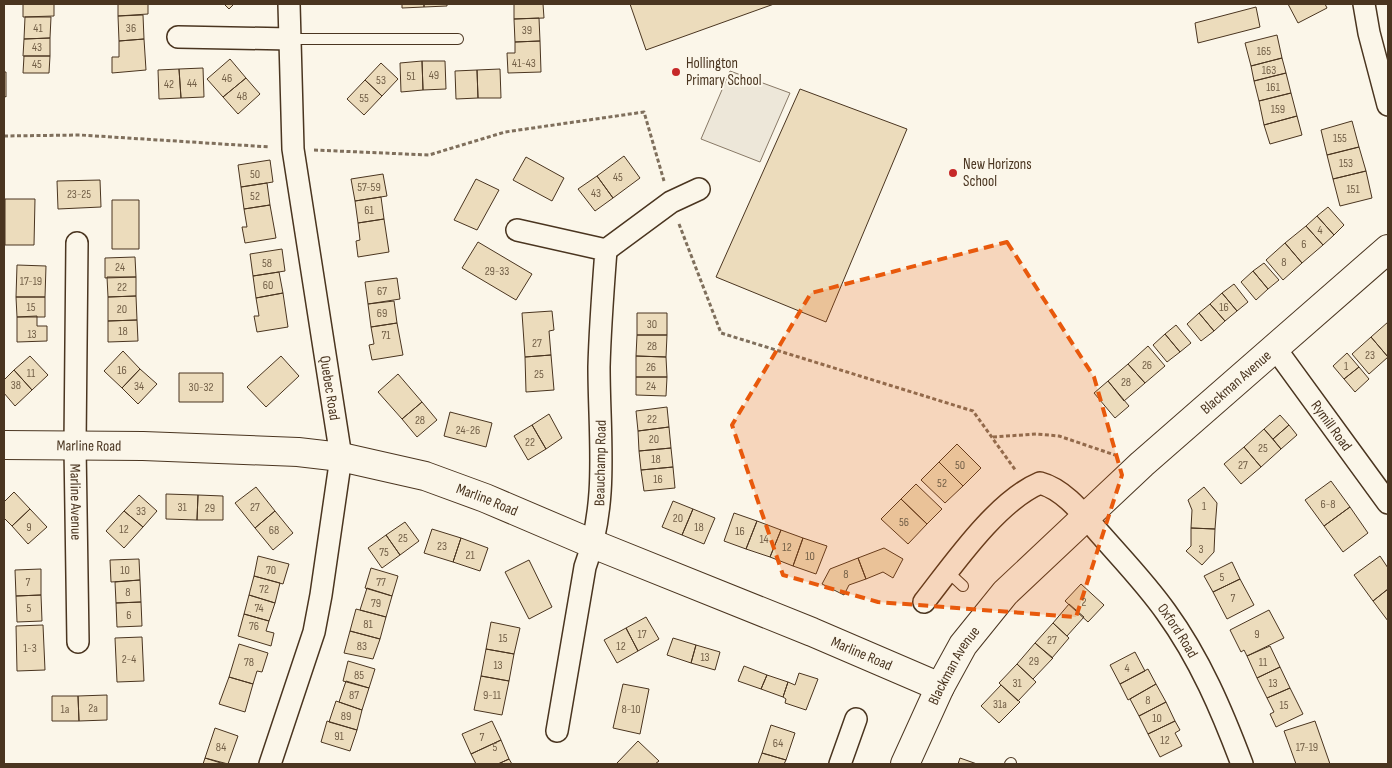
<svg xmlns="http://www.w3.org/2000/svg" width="1392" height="768" font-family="'Sofia Sans Condensed',sans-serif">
  <rect width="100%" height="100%" fill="#fbf6e9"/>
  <path fill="#ede7d9" stroke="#887966" d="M 730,71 L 790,93 L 760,162 L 701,139 Z"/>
  <path fill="#ecdcbc" stroke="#4a3520" d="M 23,4 L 54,4 L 54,16 L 23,17 Z
    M 118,4 L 148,4 L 148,14 L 118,16 Z
    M 224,4 L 234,4 L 229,9 Z
    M 402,4 L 424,4 L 424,7 L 402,8 Z
    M 424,4 L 447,4 L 447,6 L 424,7 Z
    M 514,4 L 543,4 L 544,18 L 514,19 Z
    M 630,4 L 774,4 L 646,50 Z
    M 1288,4 L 1325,4 L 1327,8 L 1298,23 Z
    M 1256,7 L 1260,27 L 1198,43 L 1195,23 Z
    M 143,15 L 144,39 L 119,41 L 118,16 Z
    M 25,17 L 51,17 L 50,38 L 24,39 Z
    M 539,18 L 540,41 L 515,42 L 514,19 Z
    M 1277,35 L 1282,58 L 1251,66 L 1245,43 Z
    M 50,38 L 50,56 L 23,56 L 24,39 Z
    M 144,39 L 146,70 L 112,73 L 112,57 L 119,57 L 119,41 Z
    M 540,41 L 541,72 L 508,73 L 507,53 L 515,53 L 515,42 Z
    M 24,56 L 50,56 L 49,73 L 23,73 Z
    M 1282,58 L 1286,73 L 1254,81 L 1251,66 Z
    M 230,59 L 246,78 L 223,97 L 207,79 Z
    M 422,61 L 423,90 L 401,92 L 400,63 Z
    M 422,61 L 445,61 L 446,89 L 423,90 Z
    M 381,63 L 398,79 L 382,96 L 365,80 Z
    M 203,68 L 204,97 L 181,98 L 179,69 Z
    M 179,69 L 181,98 L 159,99 L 158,70 Z
    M 500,69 L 501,98 L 478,98 L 477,70 Z
    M 477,70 L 478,98 L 456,99 L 455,71 Z
    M 4,72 L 6,72 L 6,97 L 4,96 Z
    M 1286,73 L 1291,93 L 1259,101 L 1254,81 Z
    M 246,78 L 260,94 L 238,114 L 223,97 Z
    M 365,80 L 382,96 L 364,115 L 347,99 Z
    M 800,89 L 907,129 L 826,322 L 716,277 Z
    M 1291,93 L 1297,116 L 1264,125 L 1259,101 Z
    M 1297,116 L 1302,135 L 1270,144 L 1264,125 Z
    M 1352,121 L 1359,147 L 1327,155 L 1321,130 Z
    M 1359,147 L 1366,171 L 1333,179 L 1327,155 Z
    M 624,156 L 640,178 L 613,198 L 597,176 Z
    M 526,157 L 564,178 L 552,201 L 513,180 Z
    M 270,160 L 273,182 L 241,187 L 238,165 Z
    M 1366,171 L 1372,198 L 1340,206 L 1333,179 Z
    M 383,174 L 387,196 L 355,201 L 351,179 Z
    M 597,176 L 613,198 L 595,211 L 578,189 Z
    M 476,179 L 499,190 L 477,230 L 454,220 Z
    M 100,180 L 101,207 L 58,209 L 57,181 Z
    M 267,183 L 270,205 L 244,209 L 241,187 Z
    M 381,197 L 384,219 L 358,223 L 355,201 Z
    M 5,199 L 35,199 L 34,245 L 5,245 Z
    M 112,200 L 139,200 L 139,249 L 112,249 Z
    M 270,205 L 276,238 L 245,243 L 242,227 L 247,227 L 244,209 Z
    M 1328,207 L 1344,225 L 1334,235 L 1317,216 Z
    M 1317,216 L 1334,235 L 1323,245 L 1306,226 Z
    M 384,219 L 389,252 L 358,257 L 356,241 L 360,240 L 358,223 Z
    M 1306,226 L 1323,245 L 1302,263 L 1285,243 Z
    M 478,242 L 532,274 L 516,300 L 462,268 Z
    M 1285,243 L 1302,263 L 1283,280 L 1266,260 Z
    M 282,249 L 285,271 L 253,276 L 250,254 Z
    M 135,257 L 136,277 L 105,278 L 105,258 Z
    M 1264,263 L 1279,280 L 1268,289 L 1253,271 Z
    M 17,265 L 46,266 L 45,297 L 16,297 Z
    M 1253,271 L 1268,289 L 1256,300 L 1241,282 Z
    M 279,272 L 283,293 L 256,298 L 253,276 Z
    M 107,277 L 136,277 L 136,296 L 108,297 Z
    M 397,278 L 400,299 L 368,304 L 365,282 Z
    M 1234,284 L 1248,302 L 1237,311 L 1222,293 Z
    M 283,293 L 288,327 L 257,332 L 254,316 L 259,316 L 256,298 Z
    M 1222,293 L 1237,311 L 1225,321 L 1210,304 Z
    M 136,296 L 137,320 L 108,321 L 108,297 Z
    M 16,297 L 45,297 L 45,317 L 17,317 Z
    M 394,301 L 397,323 L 371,327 L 368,304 Z
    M 1210,304 L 1225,321 L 1214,331 L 1199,313 Z
    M 552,311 L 554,330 L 549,331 L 551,355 L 525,357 L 522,313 Z
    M 637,313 L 667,313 L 667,335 L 637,335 Z
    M 1199,313 L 1214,331 L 1201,341 L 1187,324 Z
    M 37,316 L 37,326 L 47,326 L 47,341 L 17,342 L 17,317 Z
    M 137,320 L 138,341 L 108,342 L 108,321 Z
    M 1388,322 L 1388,357 L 1371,337 Z
    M 397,323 L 403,355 L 372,360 L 369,345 L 374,344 L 371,327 Z
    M 1176,325 L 1191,343 L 1180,352 L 1165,334 Z
    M 1165,334 L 1180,352 L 1167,362 L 1153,345 Z
    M 637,335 L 667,335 L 666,357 L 636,356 Z
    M 1371,337 L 1388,357 L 1369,374 L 1352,354 Z
    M 1148,346 L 1165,366 L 1145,383 L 1128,364 Z
    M 123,351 L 140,369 L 122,388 L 104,371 Z
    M 1347,353 L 1359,367 L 1344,379 L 1333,366 Z
    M 551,355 L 554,390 L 526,392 L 525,357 Z
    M 30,356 L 48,375 L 32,390 L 14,370 Z
    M 281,356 L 299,376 L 266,407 L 247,387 Z
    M 636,356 L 666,357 L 667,377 L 636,377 Z
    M 1128,364 L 1145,383 L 1124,401 L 1108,381 Z
    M 1359,367 L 1369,379 L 1355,392 L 1344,379 Z
    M 140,369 L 157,384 L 138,404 L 122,388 Z
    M 14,370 L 32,390 L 15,406 L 4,393 L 4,380 Z
    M 179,373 L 223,373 L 223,402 L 179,402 Z
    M 398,374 L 422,402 L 402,419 L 378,392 Z
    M 636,377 L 667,377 L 666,396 L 636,395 Z
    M 1108,381 L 1129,406 L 1115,418 L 1094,393 Z
    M 422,402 L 437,420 L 417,437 L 402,419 Z
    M 667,407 L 669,427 L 638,431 L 636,411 Z
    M 450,412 L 492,423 L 486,447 L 444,436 Z
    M 549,414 L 562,438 L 546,449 L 532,425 Z
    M 1280,415 L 1289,425 L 1273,439 L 1264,429 Z
    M 532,425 L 546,449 L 528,460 L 514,436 Z
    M 1289,425 L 1297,435 L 1281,449 L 1273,439 Z
    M 669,427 L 671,448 L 639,451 L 638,431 Z
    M 1264,429 L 1281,449 L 1261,467 L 1244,447 Z
    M 957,444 L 981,468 L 963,486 L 939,462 Z
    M 1244,447 L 1261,467 L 1241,484 L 1224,464 Z
    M 671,448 L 673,467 L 641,470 L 639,451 Z
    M 939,462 L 963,486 L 945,503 L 921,480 Z
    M 673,467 L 675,488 L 644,491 L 641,470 Z
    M 1331,481 L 1350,507 L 1324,526 L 1305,500 Z
    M 916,484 L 942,509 L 927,524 L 901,499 Z
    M 256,487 L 275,511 L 255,528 L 235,503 Z
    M 1204,487 L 1217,503 L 1215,529 L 1191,528 L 1192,510 L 1188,500 Z
    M 14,492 L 30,509 L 12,526 L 4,518 L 4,502 Z
    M 166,494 L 198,495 L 197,520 L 166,519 Z
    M 139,495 L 157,511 L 143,527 L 124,511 Z
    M 198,495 L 223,496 L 223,520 L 197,520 Z
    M 901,499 L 927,524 L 908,544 L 881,519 Z
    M 673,501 L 693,509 L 682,535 L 662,527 Z
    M 1350,507 L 1368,533 L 1343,552 L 1324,526 Z
    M 30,509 L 47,527 L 28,544 L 12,526 Z
    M 693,509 L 715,518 L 704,544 L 682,535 Z
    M 124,511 L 143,527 L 124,548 L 106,531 Z
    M 275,511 L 293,533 L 273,550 L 255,528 Z
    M 734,513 L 757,521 L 746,549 L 724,541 Z
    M 757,521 L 781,530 L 770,557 L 746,549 Z
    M 405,522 L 419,541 L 400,555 L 386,535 Z
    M 1191,528 L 1215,529 L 1214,552 L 1202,565 L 1186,551 L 1191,546 Z
    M 432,529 L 461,538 L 453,562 L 424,553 Z
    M 781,530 L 803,538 L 793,566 L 770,557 Z
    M 386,535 L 400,555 L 382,568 L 368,548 Z
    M 461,538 L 488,548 L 480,571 L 453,562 Z
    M 803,538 L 827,546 L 816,574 L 793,566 Z
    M 884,548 L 903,559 L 893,578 L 883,572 L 866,579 L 858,558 Z
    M 258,556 L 289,564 L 283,584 L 254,576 Z
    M 1380,556 L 1388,568 L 1388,589 L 1373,601 L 1354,575 Z
    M 858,558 L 866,579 L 849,585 L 844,595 L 822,584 L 830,569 Z
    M 139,559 L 140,580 L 111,582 L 110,560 Z
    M 529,560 L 552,607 L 529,619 L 505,572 Z
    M 1232,562 L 1240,579 L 1213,592 L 1204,576 Z
    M 371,568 L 398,576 L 392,596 L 365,588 Z
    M 41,569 L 41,595 L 16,596 L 15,570 Z
    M 254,576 L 280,583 L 275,603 L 249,595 Z
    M 1240,579 L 1254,605 L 1227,619 L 1213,592 Z
    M 140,580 L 141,602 L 116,603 L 115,582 Z
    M 1081,584 L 1104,605 L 1088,622 L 1065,601 Z
    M 367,588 L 392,596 L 386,617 L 360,610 Z
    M 1388,589 L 1388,621 L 1373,601 Z
    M 41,595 L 42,621 L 17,622 L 16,596 Z
    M 249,595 L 275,603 L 269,621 L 244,614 Z
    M 141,602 L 142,626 L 117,627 L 116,603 Z
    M 1069,604 L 1084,617 L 1067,636 L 1053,623 Z
    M 356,609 L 386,617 L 380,639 L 350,631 Z
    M 1269,610 L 1284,638 L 1247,656 L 1244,650 L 1241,652 L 1230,630 Z
    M 244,614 L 269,621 L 266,631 L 274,633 L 271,646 L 238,636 Z
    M 646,617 L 659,639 L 638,651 L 626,628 Z
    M 491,622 L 520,628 L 514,654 L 486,649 Z
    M 1053,623 L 1069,638 L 1052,658 L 1035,643 Z
    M 43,625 L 45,670 L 17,671 L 16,626 Z
    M 626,628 L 638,651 L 617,663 L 604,640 Z
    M 350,631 L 380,639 L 373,659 L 344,653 Z
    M 142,637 L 144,681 L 117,682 L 115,638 Z
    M 673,638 L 696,645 L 691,663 L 667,655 Z
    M 1035,643 L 1053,658 L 1033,679 L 1017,664 Z
    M 239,644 L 268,653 L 262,672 L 257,671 L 253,684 L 229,677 Z
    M 696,645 L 720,652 L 715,670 L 691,663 Z
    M 1270,646 L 1280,667 L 1257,678 L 1247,656 Z
    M 486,649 L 514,654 L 509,681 L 481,676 Z
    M 1135,652 L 1145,671 L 1120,684 L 1110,665 Z
    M 348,661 L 375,669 L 369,688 L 343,681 Z
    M 1017,664 L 1036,682 L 1018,701 L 999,683 Z
    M 744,666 L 767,675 L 761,689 L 738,681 Z
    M 1280,667 L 1290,688 L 1267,698 L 1257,678 Z
    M 1148,669 L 1156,684 L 1128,700 L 1120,684 Z
    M 799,673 L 818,679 L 806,710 L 785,703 L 786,699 L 783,697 L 788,682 L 795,685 Z
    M 767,675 L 788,682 L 783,697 L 761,689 Z
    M 481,676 L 509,681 L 502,715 L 474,710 Z
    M 229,677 L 253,684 L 245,712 L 219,704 Z
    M 346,681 L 369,688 L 362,710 L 339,702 Z
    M 623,684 L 649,689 L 640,734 L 613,728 Z
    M 1156,684 L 1166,702 L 1139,716 L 1130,699 Z
    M 1001,685 L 1020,702 L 999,723 L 981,706 Z
    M 1290,688 L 1303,714 L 1276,727 L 1270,714 L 1274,712 L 1267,698 Z
    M 107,695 L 107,720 L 79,721 L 78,696 Z
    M 52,696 L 78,696 L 79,721 L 52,721 Z
    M 336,701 L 362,710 L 357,730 L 329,722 Z
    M 1166,702 L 1175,721 L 1148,734 L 1139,716 Z
    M 327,721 L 357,730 L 350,751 L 321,742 Z
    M 492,721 L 501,740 L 471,754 L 462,734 Z
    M 1175,721 L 1180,730 L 1175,733 L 1182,746 L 1160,757 L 1148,734 Z
    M 1315,721 L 1330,764 L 1296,764 L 1284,731 Z
    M 771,725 L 795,733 L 786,760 L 762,753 Z
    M 215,728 L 238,736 L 228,764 L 205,758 Z
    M 501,740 L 509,759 L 498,764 L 476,764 L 471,754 Z
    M 638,741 L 659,761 L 655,764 L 619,764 L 617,763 Z
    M 762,753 L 786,760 L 784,764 L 758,764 Z
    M 205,758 L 224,764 L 203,764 Z
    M 960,758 L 977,764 L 958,764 Z
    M 509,759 L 512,764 L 498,764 Z"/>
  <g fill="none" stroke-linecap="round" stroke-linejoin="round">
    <defs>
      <path id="lane" d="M 291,39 L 458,39
        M 948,572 L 963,586
        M 1010,764 L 1011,763"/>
      <g id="street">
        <path d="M 1364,4 L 1369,33 L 1388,105"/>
        <path d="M 178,37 L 291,39"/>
        <path d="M 517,230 L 606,250 C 603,289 600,328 599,367 C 599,435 609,502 585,567 L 557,731"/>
        <path id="s1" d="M 77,243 L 75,446 L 78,642"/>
        <path d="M 606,250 L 671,202 L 699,189"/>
        <path id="s2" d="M 1275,348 L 1388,503"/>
        <path id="s3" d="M 924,602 C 953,565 997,501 1040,483 C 1066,490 1085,517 1102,536 C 1124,561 1147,585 1166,612 C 1200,659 1222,711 1242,764"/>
        <path d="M 270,764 L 314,632 L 321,595 L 341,457 L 293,149 L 289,4"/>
        <path d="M 840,764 L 856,719"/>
      </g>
      <g id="secondary">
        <path id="s4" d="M 4,445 L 143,446 L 298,452 L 341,457 L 425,476 L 485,498 L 593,544 L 812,632 L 940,687"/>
        <path id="s5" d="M 905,764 L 940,687 L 963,645 L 1005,593 L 1142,464 L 1388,249"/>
      </g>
    </defs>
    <use href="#lane" stroke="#4a3520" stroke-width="12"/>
    <use href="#street" stroke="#4a3520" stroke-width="24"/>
    <use href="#secondary" stroke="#4a3520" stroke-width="30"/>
    <path stroke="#7f6f5c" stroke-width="3" stroke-dasharray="4 2.5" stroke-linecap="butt" d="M 4,136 L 80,135 L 270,147
      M 314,150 L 429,155 L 505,132 L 644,112 L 664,181
      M 679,224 L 721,333 L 973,411 L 1016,471
      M 993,437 L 1036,434 L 1059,436 L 1115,455"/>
    <use href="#lane" stroke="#fbf6e9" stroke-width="10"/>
    <use href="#street" stroke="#fbf6e9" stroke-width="21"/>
    <use href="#secondary" stroke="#fbf6e9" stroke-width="28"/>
  </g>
  <path fill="#e8590c" fill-opacity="0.2" stroke="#e8590c" stroke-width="4" stroke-dasharray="10 6" stroke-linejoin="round" d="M 1007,242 L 1094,377 L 1122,475 L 1076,617 L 878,602 L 783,575 L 732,425 L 811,293 Z"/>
  <g fill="#c62828" stroke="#fbf6e9" stroke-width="2">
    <circle cx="676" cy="72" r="5"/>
    <circle cx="953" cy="173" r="5"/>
  </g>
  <g text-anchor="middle" stroke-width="4" stroke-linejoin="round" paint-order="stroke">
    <g font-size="12" fill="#725f47">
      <text x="38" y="32">41</text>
      <text x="131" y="32">36</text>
      <text x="527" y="34">39</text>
      <text x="37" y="51">43</text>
      <text x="1264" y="55">165</text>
      <text x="524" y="67">41-43</text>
      <text x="37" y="68">45</text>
      <text x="1269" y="74">163</text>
      <text x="434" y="79">49</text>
      <text x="411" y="80">51</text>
      <text x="227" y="82">46</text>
      <text x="381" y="84">53</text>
      <text x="192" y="87">44</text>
      <text x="169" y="88">42</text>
      <text x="1273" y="91">161</text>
      <text x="242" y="100">48</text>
      <text x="364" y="102">55</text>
      <text x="1278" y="113">159</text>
      <text x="1340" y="142">155</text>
      <text x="1346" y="167">153</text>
      <text x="255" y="178">50</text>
      <text x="618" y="181">45</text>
      <text x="369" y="191">57-59</text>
      <text x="1353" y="193">151</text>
      <text x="596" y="197">43</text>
      <text x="79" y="198">23-25</text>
      <text x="255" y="200">52</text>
      <text x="369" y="214">61</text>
      <text x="1320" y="234">4</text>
      <text x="1304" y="248">6</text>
      <text x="1284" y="266">8</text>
      <text x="267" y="267">58</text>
      <text x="120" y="271">24</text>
      <text x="497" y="275">29-33</text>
      <text x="31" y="285">17-19</text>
      <text x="268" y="289">60</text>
      <text x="122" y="291">22</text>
      <text x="382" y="295">67</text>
      <text x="31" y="311">15</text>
      <text x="1224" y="311">16</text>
      <text x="122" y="313">20</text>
      <text x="382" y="317">69</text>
      <text x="652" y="328">30</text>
      <text x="123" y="335">18</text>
      <text x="32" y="338">13</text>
      <text x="386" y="339">71</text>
      <text x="537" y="347">27</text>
      <text x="652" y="350">28</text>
      <text x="1370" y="359">23</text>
      <text x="1147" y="369">26</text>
      <text x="1346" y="370">1</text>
      <text x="651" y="371">26</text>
      <text x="122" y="374">16</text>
      <text x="31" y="377">11</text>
      <text x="539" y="378">25</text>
      <text x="1126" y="386">28</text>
      <text x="16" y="389">38</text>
      <text x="139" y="390">34</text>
      <text x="651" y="390">24</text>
      <text x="201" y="391">30-32</text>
      <text x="652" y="423">22</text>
      <text x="420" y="424">28</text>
      <text x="468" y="434">24-26</text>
      <text x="654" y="443">20</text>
      <text x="530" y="446">22</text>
      <text x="1263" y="452">25</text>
      <text x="656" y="463">18</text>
      <text x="960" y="469">50</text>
      <text x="1243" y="469">27</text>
      <text x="658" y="483">16</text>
      <text x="942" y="487">52</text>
      <text x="1328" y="508">6-8</text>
      <text x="1204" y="510">1</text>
      <text x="182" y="511">31</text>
      <text x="255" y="511">27</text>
      <text x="210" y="512">29</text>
      <text x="141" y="515">33</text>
      <text x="678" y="522">20</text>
      <text x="904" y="526">56</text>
      <text x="29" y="531">9</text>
      <text x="699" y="531">18</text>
      <text x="124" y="533">12</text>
      <text x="274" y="534">68</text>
      <text x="740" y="535">16</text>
      <text x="403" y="542">25</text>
      <text x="764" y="543">14</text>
      <text x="442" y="550">23</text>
      <text x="787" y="551">12</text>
      <text x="1201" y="553">3</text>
      <text x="384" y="556">75</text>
      <text x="470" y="559">21</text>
      <text x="810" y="560">10</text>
      <text x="125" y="574">10</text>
      <text x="271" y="574">70</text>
      <text x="846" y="578">8</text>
      <text x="1222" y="581">5</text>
      <text x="28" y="586">7</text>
      <text x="381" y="586">77</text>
      <text x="264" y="593">72</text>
      <text x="128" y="596">8</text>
      <text x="1233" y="602">7</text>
      <text x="1084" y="606">2</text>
      <text x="376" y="607">79</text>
      <text x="29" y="612">5</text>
      <text x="259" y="612">74</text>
      <text x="129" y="619">6</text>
      <text x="368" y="628">81</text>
      <text x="254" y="630">76</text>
      <text x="642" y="638">17</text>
      <text x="1257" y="638">9</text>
      <text x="503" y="642">15</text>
      <text x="1052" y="644">27</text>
      <text x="362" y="650">83</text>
      <text x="621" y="650">12</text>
      <text x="30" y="652">1-3</text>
      <text x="705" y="661">13</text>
      <text x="129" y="663">2-4</text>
      <text x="1034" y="665">29</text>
      <text x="249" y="666">78</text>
      <text x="1263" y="666">11</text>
      <text x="498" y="669">13</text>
      <text x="1127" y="672">4</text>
      <text x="359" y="679">85</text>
      <text x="1017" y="687">31</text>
      <text x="1273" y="687">13</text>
      <text x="354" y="699">87</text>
      <text x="492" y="699">9-11</text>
      <text x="1148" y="704">8</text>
      <text x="1000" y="708">31a</text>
      <text x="1284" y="709">15</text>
      <text x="93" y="712">2a</text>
      <text x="65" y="713">1a</text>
      <text x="631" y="713">8-10</text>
      <text x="346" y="720">89</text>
      <text x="1157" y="722">10</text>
      <text x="339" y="740">91</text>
      <text x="482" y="741">7</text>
      <text x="1165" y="744">12</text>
      <text x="778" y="747">64</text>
      <text x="221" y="751">84</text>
      <text x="495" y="751">5</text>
      <text x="1307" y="751">17-19</text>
    </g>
    <g font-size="15" fill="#4a3520" stroke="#fbf6e9" text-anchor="start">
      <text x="686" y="68">Hollington<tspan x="686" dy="17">Primary School</tspan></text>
      <text x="963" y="169">New Horizons<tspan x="963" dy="17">School</tspan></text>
    </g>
    <g font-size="15" fill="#4a3520" stroke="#fbf6e9">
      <text dy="5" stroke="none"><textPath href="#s5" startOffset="512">Blackman Avenue</textPath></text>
      <text transform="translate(330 388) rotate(81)" y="5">Quebec Road</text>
      <text dy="5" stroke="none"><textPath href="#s2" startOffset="96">Rymill Road</textPath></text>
      <text dy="5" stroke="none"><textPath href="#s4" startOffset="85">Marline Road</textPath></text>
      <text transform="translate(600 463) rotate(-89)" y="5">Beauchamp Road</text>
      <text dy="5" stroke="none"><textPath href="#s4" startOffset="490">Marline Road</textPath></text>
      <text dy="5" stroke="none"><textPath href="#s1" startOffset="259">Marline Avenue</textPath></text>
      <text dy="5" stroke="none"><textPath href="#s3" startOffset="372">Oxford Road</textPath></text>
      <text dy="5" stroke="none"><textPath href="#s4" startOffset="895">Marline Road</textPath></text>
      <text dy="5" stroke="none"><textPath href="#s5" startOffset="110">Blackman Avenue</textPath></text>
    </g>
  </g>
  <rect width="1392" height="768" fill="none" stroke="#4a3520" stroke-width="10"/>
</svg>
